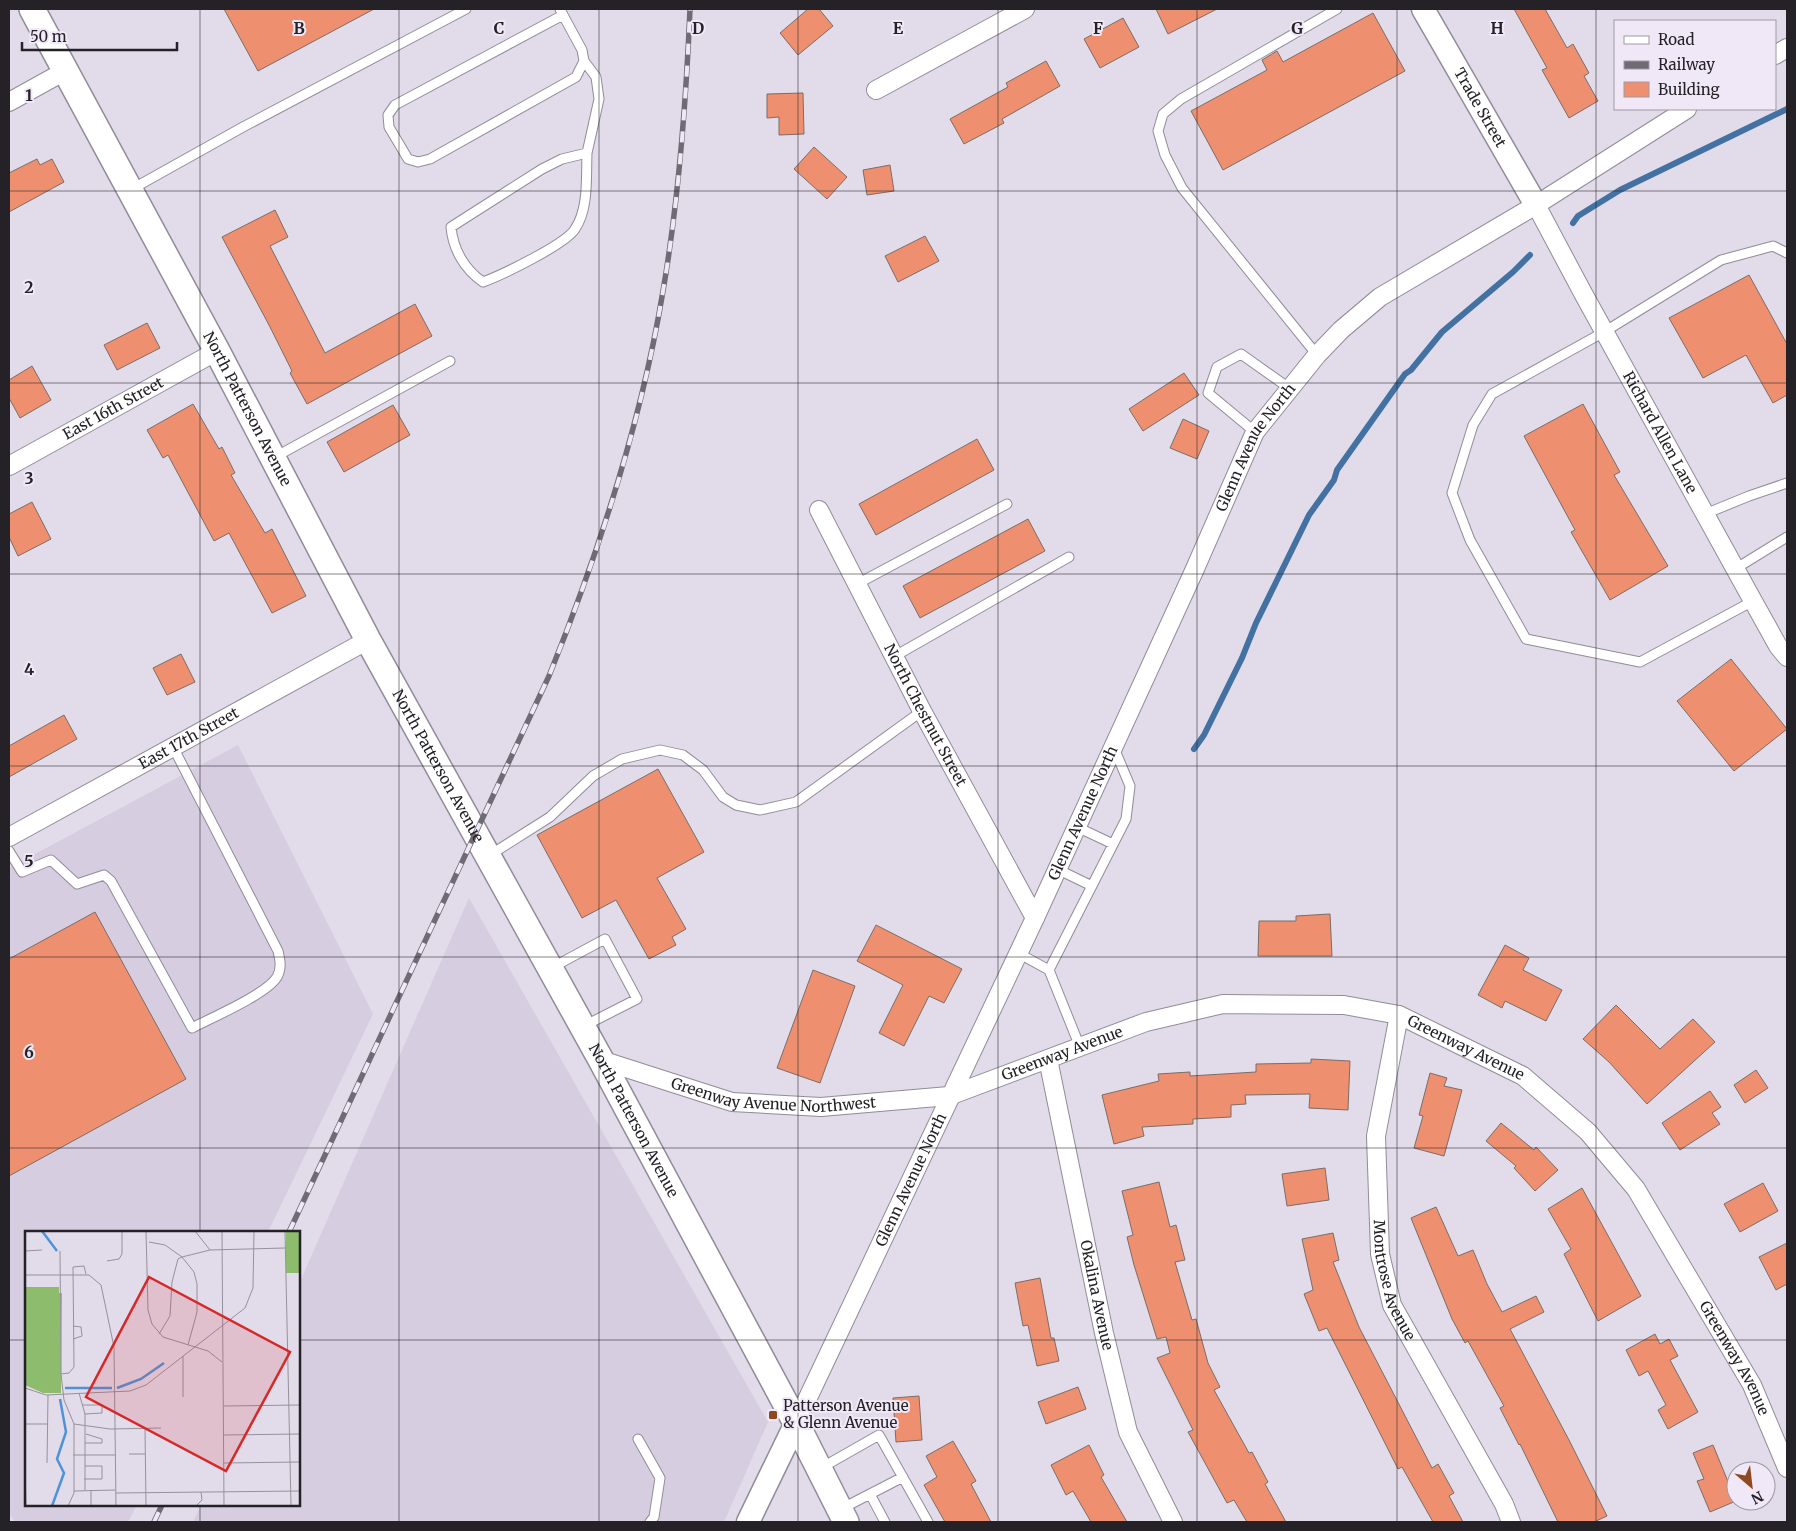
<svg xmlns="http://www.w3.org/2000/svg" width="1796" height="1531" font-family="Merriweather,serif">
  <rect width="100%" height="100%" fill="#e2dbea"/>
  <path fill="#d6cde1" d="M 238,745 L 373,1014 L 268,1232 L 26,1232 L 26,1505 L 137,1505 L 128,1522 L 15,1522 L 9,1513 L 9,868 Z
    M 469,898 L 768,1422 L 724,1522 L 193,1522 L 201,1505 L 299,1505 L 299,1284 Z"/>
  <g fill="none" stroke-linecap="round" stroke-linejoin="round">
    <path stroke="#4271a2" stroke-width="6" d="M 1573,223 L 1578,216 L 1620,190 L 1787,109
      M 1194,749 L 1204,735 L 1242,658 L 1256,623 L 1309,515 L 1334,480 L 1337,470 L 1405,374 L 1411,370 L 1442,332 L 1513,272 L 1530,255"/>
  </g>
  <path fill="#ee906f" stroke="#7c6c67" d="M 224,9 L 374,9 L 258,71 Z
    M 808,9 L 819,9 L 833,26 L 798,55 L 780,33 Z
    M 1156,9 L 1217,9 L 1168,34 Z
    M 1514,9 L 1545,9 L 1567,48 L 1573,44 L 1589,73 L 1584,76 L 1598,101 L 1569,118 L 1542,70 L 1547,68 Z
    M 1373,13 L 1405,71 L 1223,170 L 1191,111 L 1267,70 L 1262,60 L 1277,51 L 1283,62 Z
    M 1123,18 L 1139,47 L 1100,68 L 1084,39 Z
    M 1046,61 L 1060,86 L 1002,119 L 1004,123 L 964,144 L 950,119 L 1008,87 L 1006,83 Z
    M 803,93 L 804,134 L 779,135 L 779,117 L 767,118 L 767,94 Z
    M 814,147 L 847,177 L 827,199 L 794,169 Z
    M 37,159 L 40,165 L 52,159 L 64,182 L 9,212 L 9,173 Z
    M 890,165 L 894,191 L 867,195 L 863,170 Z
    M 275,210 L 288,237 L 270,246 L 325,353 L 415,304 L 432,336 L 307,404 L 290,373 L 292,371 L 269,325 L 222,237 Z
    M 925,236 L 939,261 L 898,282 L 885,256 Z
    M 1749,275 L 1787,344 L 1787,395 L 1773,403 L 1746,355 L 1703,378 L 1669,318 Z
    M 147,323 L 160,348 L 117,370 L 104,345 Z
    M 32,366 L 51,400 L 20,418 L 9,398 L 9,380 Z
    M 1184,373 L 1199,395 L 1143,431 L 1129,409 Z
    M 193,404 L 219,449 L 222,447 L 235,473 L 231,475 L 265,533 L 272,529 L 306,596 L 272,613 L 229,533 L 214,541 L 168,455 L 163,458 L 147,430 Z
    M 1583,404 L 1620,472 L 1614,475 L 1668,566 L 1610,600 L 1571,532 L 1575,530 L 1524,436 Z
    M 393,405 L 410,435 L 344,472 L 327,442 Z
    M 1183,419 L 1209,431 L 1197,459 L 1170,448 Z
    M 977,439 L 994,470 L 876,535 L 859,504 Z
    M 32,502 L 51,539 L 18,556 L 9,537 L 9,514 Z
    M 1028,519 L 1045,551 L 920,618 L 903,586 Z
    M 181,654 L 195,682 L 167,695 L 153,668 Z
    M 1731,659 L 1787,729 L 1734,771 L 1677,701 Z
    M 64,715 L 77,739 L 9,777 L 9,746 Z
    M 658,769 L 704,852 L 657,878 L 686,929 L 672,937 L 676,945 L 649,959 L 616,900 L 582,918 L 537,835 Z
    M 95,912 L 186,1079 L 9,1176 L 9,959 Z
    M 1330,914 L 1332,956 L 1258,956 L 1259,921 L 1296,921 L 1296,916 Z
    M 876,925 L 962,969 L 944,1003 L 929,996 L 904,1046 L 879,1033 L 903,985 L 857,961 Z
    M 1505,945 L 1529,958 L 1523,970 L 1562,990 L 1546,1021 L 1505,1001 L 1502,1008 L 1478,995 Z
    M 813,970 L 855,986 L 820,1083 L 777,1068 Z
    M 1616,1005 L 1660,1049 L 1693,1019 L 1715,1042 L 1647,1104 L 1609,1062 L 1583,1039 Z
    M 1311,1059 L 1350,1061 L 1348,1110 L 1309,1108 L 1310,1094 L 1245,1095 L 1246,1104 L 1231,1105 L 1231,1117 L 1193,1119 L 1193,1124 L 1142,1127 L 1144,1136 L 1114,1144 L 1102,1095 L 1159,1081 L 1158,1074 L 1190,1072 L 1190,1076 L 1256,1072 L 1256,1064 L 1311,1063 Z
    M 1756,1070 L 1768,1088 L 1745,1103 L 1734,1085 Z
    M 1430,1073 L 1447,1078 L 1444,1086 L 1462,1090 L 1444,1156 L 1414,1148 L 1423,1116 L 1419,1115 Z
    M 1710,1091 L 1721,1107 L 1712,1113 L 1720,1124 L 1680,1150 L 1662,1123 Z
    M 1501,1123 L 1534,1150 L 1536,1147 L 1558,1170 L 1535,1191 L 1514,1168 L 1516,1166 L 1486,1141 Z
    M 1325,1168 L 1329,1200 L 1287,1206 L 1282,1174 Z
    M 1159,1182 L 1170,1227 L 1176,1225 L 1185,1260 L 1175,1262 L 1192,1320 L 1196,1319 L 1208,1363 L 1220,1387 L 1214,1390 L 1249,1453 L 1252,1452 L 1268,1482 L 1265,1484 L 1286,1522 L 1247,1522 L 1234,1500 L 1227,1503 L 1188,1432 L 1193,1430 L 1157,1358 L 1170,1353 L 1166,1337 L 1157,1339 L 1134,1265 L 1127,1237 L 1133,1235 L 1122,1191 Z
    M 1763,1183 L 1778,1211 L 1740,1232 L 1724,1204 Z
    M 1582,1188 L 1641,1296 L 1598,1321 L 1564,1254 L 1571,1249 L 1548,1209 Z
    M 1436,1207 L 1458,1256 L 1473,1250 L 1487,1284 L 1502,1312 L 1536,1296 L 1544,1312 L 1510,1329 L 1569,1440 L 1607,1516 L 1594,1522 L 1558,1522 L 1520,1444 L 1519,1445 L 1500,1408 L 1504,1406 L 1468,1341 L 1465,1343 L 1452,1319 L 1411,1218 Z
    M 1333,1233 L 1339,1260 L 1333,1262 L 1359,1327 L 1432,1468 L 1438,1464 L 1454,1493 L 1449,1496 L 1463,1522 L 1433,1522 L 1402,1467 L 1398,1469 L 1327,1328 L 1319,1331 L 1304,1294 L 1313,1290 L 1302,1239 Z
    M 1787,1243 L 1787,1284 L 1776,1290 L 1759,1257 Z
    M 1040,1278 L 1051,1338 L 1054,1338 L 1059,1361 L 1037,1366 L 1028,1325 L 1023,1326 L 1015,1283 Z
    M 1655,1334 L 1660,1344 L 1669,1339 L 1678,1356 L 1670,1360 L 1698,1412 L 1668,1429 L 1658,1410 L 1666,1405 L 1648,1371 L 1639,1376 L 1626,1350 Z
    M 1078,1387 L 1086,1409 L 1046,1424 L 1038,1402 Z
    M 919,1396 L 922,1440 L 896,1442 L 893,1398 Z
    M 953,1441 L 976,1481 L 971,1484 L 991,1522 L 945,1522 L 924,1485 L 937,1477 L 926,1456 Z
    M 1089,1445 L 1104,1475 L 1101,1477 L 1127,1522 L 1091,1522 L 1073,1491 L 1066,1495 L 1051,1465 Z
    M 1713,1445 L 1736,1501 L 1710,1512 L 1697,1481 L 1704,1479 L 1693,1453 Z"/>
  <g fill="none" stroke-linecap="round" stroke-linejoin="round">
    <defs>
      <path id="service" d="M 560,9 L 563,15 L 582,50 L 584,61 L 576,77 L 430,159 L 418,162 L 408,159 L 389,127 L 388,115 L 395,105 L 563,15
        M 584,61 L 596,77 L 599,99 L 587,153 L 562,159 L 542,169 L 451,227 C 453,249 464,269 483,282 C 502,275 566,244 575,229 C 589,208 586,177 587,153
        M 132,189 L 243,127 L 466,9
        M 1317,355 L 1182,188 L 1165,155 L 1158,131 L 1163,114 L 1181,99 L 1337,9
        M 1255,432 L 1208,393 L 1217,367 L 1241,354 L 1289,388
        M 275,457 L 450,361
        M 1705,514 L 1749,496 L 1787,483
        M 1735,569 L 1787,537
        M 857,584 L 1007,504
        M 1753,601 L 1640,662 L 1526,639 L 1470,540 L 1452,493 L 1473,425 L 1492,394 L 1604,332 L 1721,260 L 1773,246 L 1787,253
        M 895,656 L 1069,557
        M 1077,827 L 1113,844
        M 9,851 L 22,872 L 51,860 L 77,884 L 104,875 L 111,881 L 192,1028 C 211,1018 267,994 277,977 C 282,968 280,960 278,951 L 173,747
        M 490,855 L 550,817 L 593,776 L 622,759 L 660,750 L 683,755 L 703,770 L 723,797 L 736,805 L 760,810 L 796,802 L 922,711
        M 1057,869 L 1092,886
        M 1018,953 L 1049,970
        M 553,967 L 605,939 L 637,999 L 584,1026
        M 1080,1047 L 1049,970 L 1126,819 L 1130,786 L 1114,748
        M 638,1439 L 660,1478 L 654,1517 L 650,1522
        M 821,1468 L 879,1435 L 928,1522
        M 870,1494 L 885,1522
        M 841,1509 L 903,1477"/>
      <g id="minor">
        <path d="M 1775,55 L 1787,48"/>
        <path d="M 876,90 L 1025,9"/>
        <path d="M 9,102 L 65,71"/>
        <path id="s1" d="M 1536,205 L 1584,295 L 1753,601 L 1778,646 L 1787,657"/>
        <path id="s2" d="M 9,466 L 217,351"/>
        <path id="s3" d="M 819,510 L 922,711 L 1035,918"/>
        <path id="s4" d="M 9,837 L 368,640"/>
        <path id="s5" d="M 1399,1015 L 1376,1136 L 1380,1254 L 1392,1305 L 1504,1504 L 1511,1522"/>
        <path id="s6" d="M 1048,1059 L 1104,1333 L 1128,1432 L 1173,1522"/>
        <path id="s7" d="M 601,1060 L 732,1102 L 821,1107 L 949,1096 L 1146,1022 L 1223,1004 L 1344,1005 L 1399,1015 L 1523,1076 L 1588,1132 L 1636,1189 L 1752,1385 L 1787,1468"/>
        <path id="s8" d="M 796,1423 L 1035,918 L 1194,571 L 1255,432 L 1317,355 L 1341,330 L 1380,297 L 1536,205 L 1687,109"/>
      </g>
      <g id="tertiary">
        <path id="s9" d="M 1423,9 L 1536,205"/>
        <path d="M 748,1522 L 796,1423"/>
      </g>
      <g id="secondary">
        <path id="s10" d="M 32,9 L 217,351 L 368,640 L 601,1060 L 796,1423 L 846,1522"/>
      </g>
    </defs>
    <use href="#service" stroke="#928b99" stroke-width="11"/>
    <use href="#minor" stroke="#928b99" stroke-width="20"/>
    <use href="#tertiary" stroke="#928b99" stroke-width="25"/>
    <use href="#secondary" stroke="#928b99" stroke-width="28"/>
    <use href="#service" stroke="#fff" stroke-width="9"/>
    <use href="#minor" stroke="#fff" stroke-width="18"/>
    <use href="#tertiary" stroke="#fff" stroke-width="22"/>
    <use href="#secondary" stroke="#fff" stroke-width="25"/>
    <defs>
      <path id="rail" d="M 289,1232 L 549,676 C 599,552 641,424 663,291 C 679,198 686,104 690,9
        M 154,1522 L 162,1505"/>
    </defs>
    <use href="#rail" stroke="#6f6b74" stroke-width="5.5"/>
    <use href="#rail" stroke="#f0e8f7" stroke-width="4" stroke-dasharray="11" stroke-linecap="butt"/>
  </g>
  <path fill="none" stroke="#252227" stroke-width="1" stroke-opacity="0.55" d="M 200,9 L 200,1232M 399,9 L 399,1522M 599,9 L 599,1522M 798,9 L 798,1522M 998,9 L 998,1522M 1197,9 L 1197,1522M 1397,9 L 1397,1522M 1596,9 L 1596,1522M 9,191 L 1787,191M 9,383 L 1787,383M 9,574 L 1787,574M 9,766 L 1787,766M 9,957 L 1787,957M 9,1148 L 1787,1148M 9,1340 L 26,1340M 299,1340 L 1787,1340M 200,1505 L 200,1522"/>
  <rect fill="#8e4920" stroke="#f0e8f7" stroke-width="2" x="768" y="1410" width="10" height="10" rx="2.5"/>
  <g text-anchor="middle" stroke-width="4" stroke-linejoin="round" paint-order="stroke">
    <g font-size="15" fill="#252227" stroke="#f0e8f7">
      <text dy="5" stroke="none"><textPath href="#s9" startOffset="114">Trade Street</textPath></text>
      <text dy="5" stroke="none"><textPath href="#s2" startOffset="119">East 16th Street</textPath></text>
      <text dy="5" stroke="none"><textPath href="#s10" startOffset="454">North Patterson Avenue</textPath></text>
      <text dy="5" stroke="none"><textPath href="#s1" startOffset="259">Richard Allen Lane</textPath></text>
      <text dy="5" stroke="none"><textPath href="#s8" startOffset="1079">Glenn Avenue North</textPath></text>
      <text dy="5" stroke="none"><textPath href="#s3" startOffset="231">North Chestnut Street</textPath></text>
      <text dy="5" stroke="none"><textPath href="#s4" startOffset="205">East 17th Street</textPath></text>
      <text dy="5" stroke="none"><textPath href="#s10" startOffset="859">North Patterson Avenue</textPath></text>
      <text dy="5" stroke="none"><textPath href="#s8" startOffset="674">Glenn Avenue North</textPath></text>
      <text dy="5" stroke="none"><textPath href="#s7" startOffset="896">Greenway Avenue</textPath></text>
      <text dy="5" stroke="none"><textPath href="#s7" startOffset="476">Greenway Avenue</textPath></text>
      <text dy="5" stroke="none"><textPath href="#s7" startOffset="178">Greenway Avenue Northwest</textPath></text>
      <text dy="5" stroke="none"><textPath href="#s10" startOffset="1264">North Patterson Avenue</textPath></text>
      <text dy="5" stroke="none"><textPath href="#s8" startOffset="269">Glenn Avenue North</textPath></text>
      <text dy="5" stroke="none"><textPath href="#s5" startOffset="270">Montrose Avenue</textPath></text>
      <text dy="5" stroke="none"><textPath href="#s6" startOffset="241">Okalina Avenue</textPath></text>
      <text dy="5" stroke="none"><textPath href="#s7" startOffset="1316">Greenway Avenue</textPath></text>
    </g>
    <g font-size="15" fill="#252227" stroke="#f0e8f7" text-anchor="start">
      <text x="783" y="1411">Patterson Avenue<tspan x="783" dy="17">&amp; Glenn Avenue</tspan></text>
    </g>
  </g>
  <g transform="translate(25 1231)">
    <rect width="275" height="275" fill="#e2dbea"/>
    <path d="M 261,0 L 275,0 L 275,42 L 261,42 ZM 0,56 L 34,56 L 34,62 L 37,62 L 36,162 L 18,162 L 0,154 Z" fill="#8dbc6c"/>
    <path d="M 28,68 L 27,87 L 19,93 L 6,93 L 7,69 Z" fill="#8dbc6c"/>
    <path fill="none" stroke="#4e93d7" stroke-width="2.5" d="M 17,0 L 32,20M 40,157 L 87,157M 92,157 L 116,148 L 139,132M 27,275 L 39,242 L 32,228 L 41,201 L 35,168"/>
    <path fill="none" stroke="#96919c" stroke-width="1" d="M 121,0 L 123,79 L 127,93 L 138,106 L 183,120 L 197,131M 170,0 L 185,19M 197,0 L 199,275M 260,0 L 266,275M 124,11 L 140,14 L 157,26 L 185,19 L 260,17M 0,20 L 17,19M 35,20 L 36,143 L 39,169 L 49,193 L 49,262 L 43,275M 82,30 L 94,28 L 97,23 L 97,0M 0,44 L 64,44 L 76,54 L 89,116 L 91,275M 134,103 L 145,85 L 147,51 L 153,28 L 157,26 L 169,41 L 172,53 L 172,81 L 163,114M 48,108 L 57,105 L 56,96 L 48,95M 36,143 L 44,142 L 49,136 L 48,36 L 59,35 L 61,43M 0,157 L 21,164 L 105,160 L 121,154 L 220,77 L 228,57 L 229,0M 54,162 L 60,183 L 60,259M 158,166 L 158,125M 58,174 L 77,174 L 77,182 L 60,183M 199,175 L 275,174M 0,193 L 23,193M 49,193 L 85,198 L 136,197M 120,197 L 121,275M 199,204 L 275,203M 60,212 L 77,212 L 77,208 L 61,203M 104,223 L 120,223M 48,224 L 91,224M 22,232 L 23,164M 199,232 L 275,231M 0,237 L 1,275M 59,248 L 77,248 L 77,235 L 60,235M 66,259 L 66,275M 49,260 L 90,259M 91,262 L 275,260M 171,275 L 177,269 L 176,261"/>
    <path fill="#d62828" fill-opacity="0.15" stroke="#d62828" stroke-width="2.5" d="M 124,46 L 265,121 L 201,240 L 61,166 Z"/>
    <rect width="275" height="275" fill="none" stroke="#252227" stroke-width="2.5"/>
  </g>
  <g font-size="16" text-anchor="middle" font-weight="bold" fill="#252227" stroke="#f0e8f7" stroke-width="4" stroke-linejoin="round" paint-order="stroke">
    <text x="299" y="34">B</text>
    <text x="499" y="34">C</text>
    <text x="698" y="34">D</text>
    <text x="898" y="34">E</text>
    <text x="1098" y="34">F</text>
    <text x="1297" y="34">G</text>
    <text x="1497" y="34">H</text>
    <text x="29" y="101">1</text>
    <text x="29" y="293">2</text>
    <text x="29" y="484">3</text>
    <text x="29" y="675">4</text>
    <text x="29" y="867">5</text>
    <text x="29" y="1058">6</text>
  </g>
  <rect width="1796" height="1531" fill="none" stroke="#252227" stroke-width="20"/>
  <rect x="1614" y="20" width="162" height="90" fill="#f0e8f7" stroke="#9f99a4"/>
  <rect x="1624" y="36" width="25" height="8" fill="#ffffff" stroke="#9f99a4"/>
  <text x="1658" y="45" font-size="15" fill="#252227">Road</text>
  <rect x="1624" y="61" width="25" height="8" fill="#6f6b74" stroke="#9f99a4"/>
  <text x="1658" y="70" font-size="15" fill="#252227">Railway</text>
  <rect x="1624" y="82" width="25" height="15" fill="#ee906f" stroke="#9f99a4"/>
  <text x="1658" y="95" font-size="15" fill="#252227">Building</text>
  <g transform="translate(1751 1486) rotate(152)"><circle r="24" fill="#f0e8f7" stroke="#9f99a4"/>
  <path d="M0-4L9 19L0 12L-9 19Z" fill="#8e4920"/>
  <text y="-8" font-size="14" font-weight="bold" text-anchor="middle" fill="#252227">N</text>
  </g>
  <path d="M22 42v8h155v-8" fill="none" stroke="#252227" stroke-width="2.5"/>
  <text x="30" y="42" font-size="15" fill="#252227" stroke="#f0e8f7" stroke-width="4" paint-order="stroke">50 m</text>
</svg>
